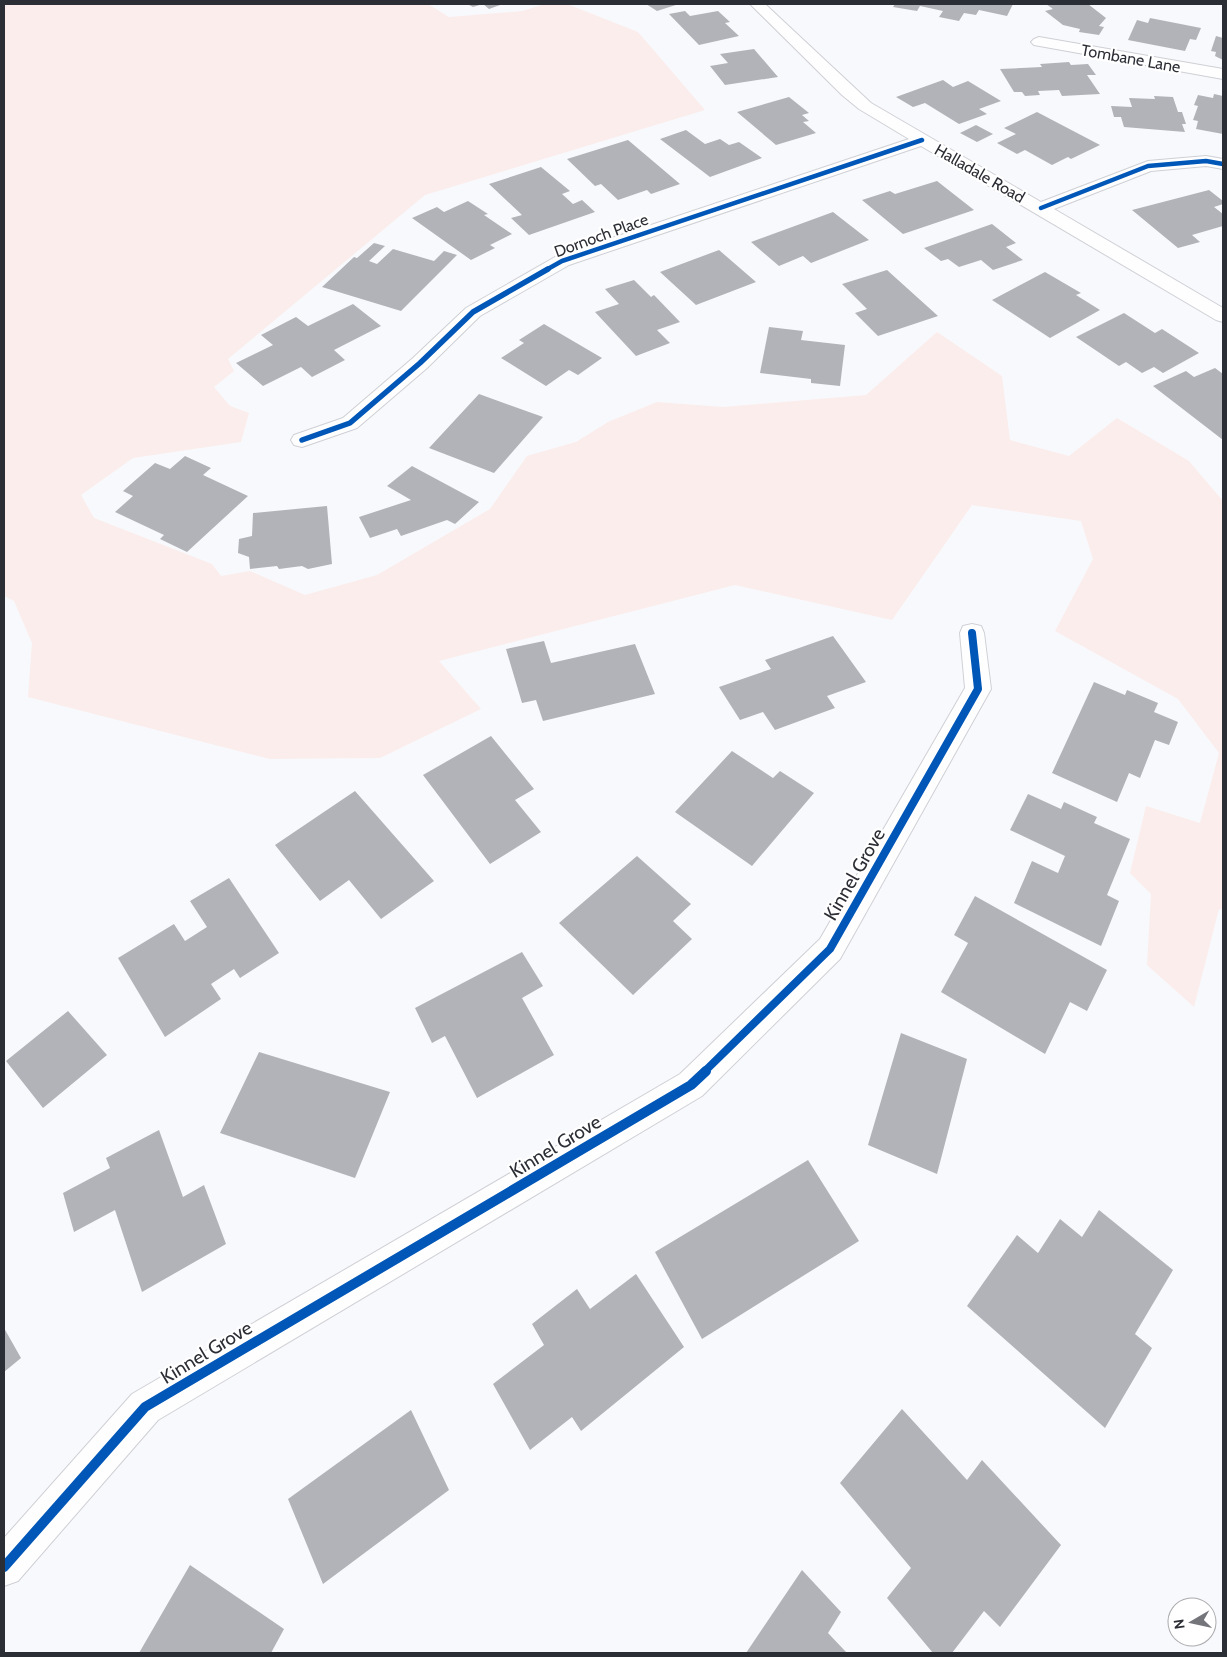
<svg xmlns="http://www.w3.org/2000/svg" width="1227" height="1657" font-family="Cabin,sans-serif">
  <rect width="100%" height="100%" fill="#f8f9fd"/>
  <path fill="#fbedeb" d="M 4,4 L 428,4 L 449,17 L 522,11 L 545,4 L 567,4 L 638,32 L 705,110 L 425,195 L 228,359 L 234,371 L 214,387 L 230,406 L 249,413 L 241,442 L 133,458 L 81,495 L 94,518 L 212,564 L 221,576 L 250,571 L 305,595 L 377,575 L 490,509 L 527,456 L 576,442 L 608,422 L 657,402 L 723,407 L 866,395 L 937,332 L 1002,376 L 1010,440 L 1069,456 L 1117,418 L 1189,461 L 1223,501 L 1223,910 L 1219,909 L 1194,1007 L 1147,965 L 1151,894 L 1130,873 L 1146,806 L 1200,823 L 1219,753 L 1178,699 L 1055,631 L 1093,559 L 1081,521 L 972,505 L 892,620 L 735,585 L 439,661 L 481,709 L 380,758 L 270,759 L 28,697 L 32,643 L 14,601 L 4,596 Z"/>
  <path fill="#b2b3b8" d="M 467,4 L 503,4 L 489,9 L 483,4 L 473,7 Z
    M 646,4 L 679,4 L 657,11 Z
    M 895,4 L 1013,4 L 1007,16 L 979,10 L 976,15 L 964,13 L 959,21 L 939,17 L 943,11 L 920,6 L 917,11 L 893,7 Z
    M 1046,4 L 1088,4 L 1106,18 L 1099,26 L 1104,27 L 1099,35 L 1079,32 L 1080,29 L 1063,25 L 1045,11 L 1053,9 Z
    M 685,11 L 690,16 L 718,11 L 730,22 L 725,23 L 739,36 L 699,45 L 669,14 Z
    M 1150,18 L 1201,28 L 1196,40 L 1190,39 L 1185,51 L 1128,40 L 1137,20 L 1148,23 Z
    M 1216,36 L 1223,38 L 1223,60 L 1215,56 L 1216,52 L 1211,51 Z
    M 754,49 L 778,77 L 725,85 L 710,66 L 728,63 L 720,54 Z
    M 1069,62 L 1071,65 L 1088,64 L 1096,75 L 1087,75 L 1100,94 L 1062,96 L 1059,90 L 1038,91 L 1040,95 L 1025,96 L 1022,92 L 1014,92 L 1000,69 L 1042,67 L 1040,64 Z
    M 943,80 L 953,87 L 968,81 L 1001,101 L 979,109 L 987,114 L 959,124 L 925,103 L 913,107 L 896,97 Z
    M 1214,94 L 1223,96 L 1223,134 L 1196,129 L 1198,121 L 1193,120 L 1198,106 L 1194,105 L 1198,95 L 1213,98 Z
    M 1154,96 L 1173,97 L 1178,112 L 1182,112 L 1186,124 L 1182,124 L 1185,132 L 1124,127 L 1121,117 L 1114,117 L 1111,106 L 1132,107 L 1129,98 L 1155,99 Z
    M 789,97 L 809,113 L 802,115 L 809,121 L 803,122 L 816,133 L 776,145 L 737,112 Z
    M 1037,112 L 1100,145 L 1071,159 L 1068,157 L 1052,165 L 1025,150 L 1017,154 L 997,143 L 1016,134 L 1004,128 Z
    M 976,125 L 993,134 L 977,142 L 960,133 Z
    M 686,130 L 705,144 L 720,139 L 729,145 L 739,142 L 762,158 L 710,177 L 660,139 Z
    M 628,140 L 680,184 L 651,194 L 647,190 L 618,200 L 601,184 L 595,186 L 567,159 Z
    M 541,167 L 570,191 L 562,194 L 573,204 L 582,200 L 595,212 L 529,235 L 511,218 L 522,215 L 489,184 Z
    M 937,181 L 974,210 L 903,234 L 862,200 L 890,191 L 895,194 Z
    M 1209,190 L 1223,201 L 1223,204 L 1214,207 L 1223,214 L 1223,226 L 1192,235 L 1200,242 L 1178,248 L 1132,210 Z
    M 468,201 L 488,214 L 484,215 L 512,234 L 490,245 L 495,248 L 471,260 L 412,218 L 437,207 L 444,212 Z
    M 833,212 L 869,240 L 811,263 L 803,256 L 779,266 L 751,242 Z
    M 992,224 L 1016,243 L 1006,247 L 1023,260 L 993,270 L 981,260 L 959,267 L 948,259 L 941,261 L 924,248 Z
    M 374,243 L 385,246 L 369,261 L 377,264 L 393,249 L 434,261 L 444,251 L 457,255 L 401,311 L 322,287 L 354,257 L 357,258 Z
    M 719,250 L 756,282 L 696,305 L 660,272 Z
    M 887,270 L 938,316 L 878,336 L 855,313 L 867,309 L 842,284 Z
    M 1045,272 L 1081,293 L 1076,295 L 1100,310 L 1050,338 L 992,300 Z
    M 634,280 L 651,297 L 654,295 L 680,322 L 657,330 L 670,343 L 636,356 L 595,312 L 619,304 L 605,289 Z
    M 353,304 L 381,326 L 334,350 L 345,360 L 312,377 L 301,367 L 263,386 L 236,363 L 273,345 L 261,335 L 296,317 L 308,326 Z
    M 1124,313 L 1155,333 L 1162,329 L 1199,353 L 1163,373 L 1154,367 L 1142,373 L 1126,362 L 1119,366 L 1076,337 Z
    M 544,324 L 602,358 L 578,375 L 569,370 L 546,386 L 501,358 L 524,343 L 519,340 Z
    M 769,327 L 803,331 L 801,340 L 845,345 L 840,386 L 811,383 L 811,379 L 760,373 Z
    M 1215,368 L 1223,374 L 1223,440 L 1153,386 L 1186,371 L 1194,377 Z
    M 479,394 L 543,417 L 494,473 L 429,448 Z
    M 185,456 L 211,468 L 203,475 L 248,496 L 187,552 L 160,539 L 164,535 L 115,512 L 133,496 L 123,491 L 155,463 L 170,469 Z
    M 412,466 L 479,502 L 455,524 L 447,520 L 401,536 L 397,529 L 370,538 L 359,517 L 411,500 L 387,486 Z
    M 327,506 L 332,564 L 308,569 L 302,566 L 279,569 L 277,566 L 250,569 L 249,557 L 238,553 L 239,539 L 252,536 L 253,513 Z
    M 833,636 L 866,682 L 827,696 L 835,708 L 775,730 L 763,712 L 740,720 L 719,687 L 771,669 L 765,660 Z
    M 544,641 L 551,663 L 635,644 L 655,694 L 543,721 L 536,700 L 522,703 L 506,649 Z
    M 1094,682 L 1125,695 L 1127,690 L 1158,703 L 1154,712 L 1178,722 L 1169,745 L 1155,740 L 1140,778 L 1129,773 L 1117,802 L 1052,773 Z
    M 491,736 L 534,789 L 515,800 L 541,832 L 490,864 L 423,775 Z
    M 732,751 L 773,778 L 780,771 L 814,793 L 752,866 L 675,812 Z
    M 355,791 L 434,881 L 381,919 L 349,880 L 320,901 L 275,845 Z
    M 1028,794 L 1061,809 L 1064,802 L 1097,817 L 1094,823 L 1130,839 L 1107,895 L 1119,901 L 1101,946 L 1014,903 L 1032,861 L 1058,873 L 1065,856 L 1010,830 Z
    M 637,856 L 691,904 L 673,921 L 692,939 L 633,995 L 559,923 Z
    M 229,878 L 279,953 L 240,978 L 234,969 L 211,984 L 221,999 L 165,1037 L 118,958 L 174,924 L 185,941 L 207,927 L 190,901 Z
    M 975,896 L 1107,970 L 1087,1011 L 1070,1002 L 1045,1054 L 941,992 L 968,943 L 954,935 Z
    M 522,952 L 543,986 L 522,998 L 554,1055 L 477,1098 L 445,1036 L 432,1043 L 415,1008 Z
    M 68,1011 L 107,1055 L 43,1108 L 6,1061 Z
    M 901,1033 L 967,1059 L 937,1174 L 868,1145 Z
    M 259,1052 L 390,1092 L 355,1178 L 220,1133 Z
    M 159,1130 L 183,1197 L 204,1185 L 226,1244 L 142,1292 L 115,1210 L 74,1232 L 63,1193 L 110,1168 L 106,1158 Z
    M 808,1160 L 859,1241 L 702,1339 L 655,1252 Z
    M 1099,1210 L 1173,1270 L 1135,1334 L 1152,1348 L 1105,1428 L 967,1306 L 1017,1235 L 1038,1253 L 1060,1219 L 1082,1237 Z
    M 636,1274 L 684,1347 L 581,1431 L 572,1417 L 530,1450 L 493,1384 L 544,1345 L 532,1324 L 577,1289 L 590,1309 Z
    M 4,1328 L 21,1358 L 4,1372 Z
    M 902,1409 L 967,1480 L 982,1460 L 1061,1545 L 1000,1627 L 984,1611 L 952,1653 L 933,1653 L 887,1598 L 911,1568 L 840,1483 Z
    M 411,1410 L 449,1490 L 323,1584 L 288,1499 Z
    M 190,1565 L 284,1629 L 271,1653 L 139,1653 Z
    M 802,1570 L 841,1612 L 828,1633 L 847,1653 L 746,1653 Z"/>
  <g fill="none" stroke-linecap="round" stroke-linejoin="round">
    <defs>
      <path id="minor" d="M 750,4 L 765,4 L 871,103 L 1041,202 L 1148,161 L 1206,156 L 1223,159 L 1223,169 L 1206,166 L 1151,171 L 1054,209 L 1223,308 L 1223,322 L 1216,320 L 921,146 L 569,265 L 480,316 L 427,368 L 357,428 L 302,447 L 294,445 L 291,440 L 294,435 L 343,418 L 413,358 L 466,308 L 555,257 L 909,139 L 859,109 L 842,95 Z
        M 1039,37 L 1223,69 L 1223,79 L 1034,45 L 1031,42 L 1034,39 Z
        M 972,624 L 981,626 L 984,633 L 991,689 L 840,959 L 702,1096 L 158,1420 L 18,1581 L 4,1586 L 4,1538 L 132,1394 L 680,1074 L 820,939 L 965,688 L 960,633 L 963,626 Z"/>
    </defs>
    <use href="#minor" stroke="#cfd0d5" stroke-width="2"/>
    <use href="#minor" fill="#fefeff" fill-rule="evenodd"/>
    <defs>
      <path id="cycleway-far3" d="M 1041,208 L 1148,166 L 1206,161 L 1223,164
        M 546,270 L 562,261 L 922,140"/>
      <path id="cycleway-far2" d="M 302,440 L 350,423 L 420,363 L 473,312 L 548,269"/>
      <path id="cycleway-far1" d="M 704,1072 L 830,949 L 978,689 L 972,633"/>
      <path id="cycleway" d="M 4,1567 L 145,1407 L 691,1085 L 706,1071"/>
    </defs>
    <use href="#cycleway-far3" stroke="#fff" stroke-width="6"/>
    <use href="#cycleway-far2" stroke="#fff" stroke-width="8"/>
    <use href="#cycleway-far1" stroke="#fff" stroke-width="11"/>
    <use href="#cycleway" stroke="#fff" stroke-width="13"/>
    <use href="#cycleway-far3" stroke="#0057b8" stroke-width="4.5"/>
    <use href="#cycleway-far2" stroke="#0057b8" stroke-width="5.5"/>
    <use href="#cycleway-far1" stroke="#0057b8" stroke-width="8"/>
    <use href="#cycleway" stroke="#0057b8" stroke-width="10"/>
  </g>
  <g text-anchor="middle" stroke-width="4.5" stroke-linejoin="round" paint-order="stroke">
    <g font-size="16" fill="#2c2e35" stroke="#fff">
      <text transform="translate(1131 58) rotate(10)" y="6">Tombane Lane</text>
      <text transform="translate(980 173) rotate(30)" y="6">Halladale Road</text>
      <text transform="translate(601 235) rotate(-20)" y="6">Dornoch Place</text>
    </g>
    <g font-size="19" fill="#2c2e35" stroke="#fff">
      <text transform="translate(854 874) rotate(-60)" y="7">Kinnel Grove</text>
      <text transform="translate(555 1146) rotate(-31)" y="7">Kinnel Grove</text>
      <text transform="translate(206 1352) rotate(-31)" y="7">Kinnel Grove</text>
    </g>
  </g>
  <rect width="1227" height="1657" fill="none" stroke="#2c2e35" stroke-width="10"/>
  <g transform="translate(1192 1622) rotate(261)"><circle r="24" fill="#ffffff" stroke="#ababae"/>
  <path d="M0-4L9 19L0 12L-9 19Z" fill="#73757b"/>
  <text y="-8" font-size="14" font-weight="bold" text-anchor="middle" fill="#2c2e35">N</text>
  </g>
</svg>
